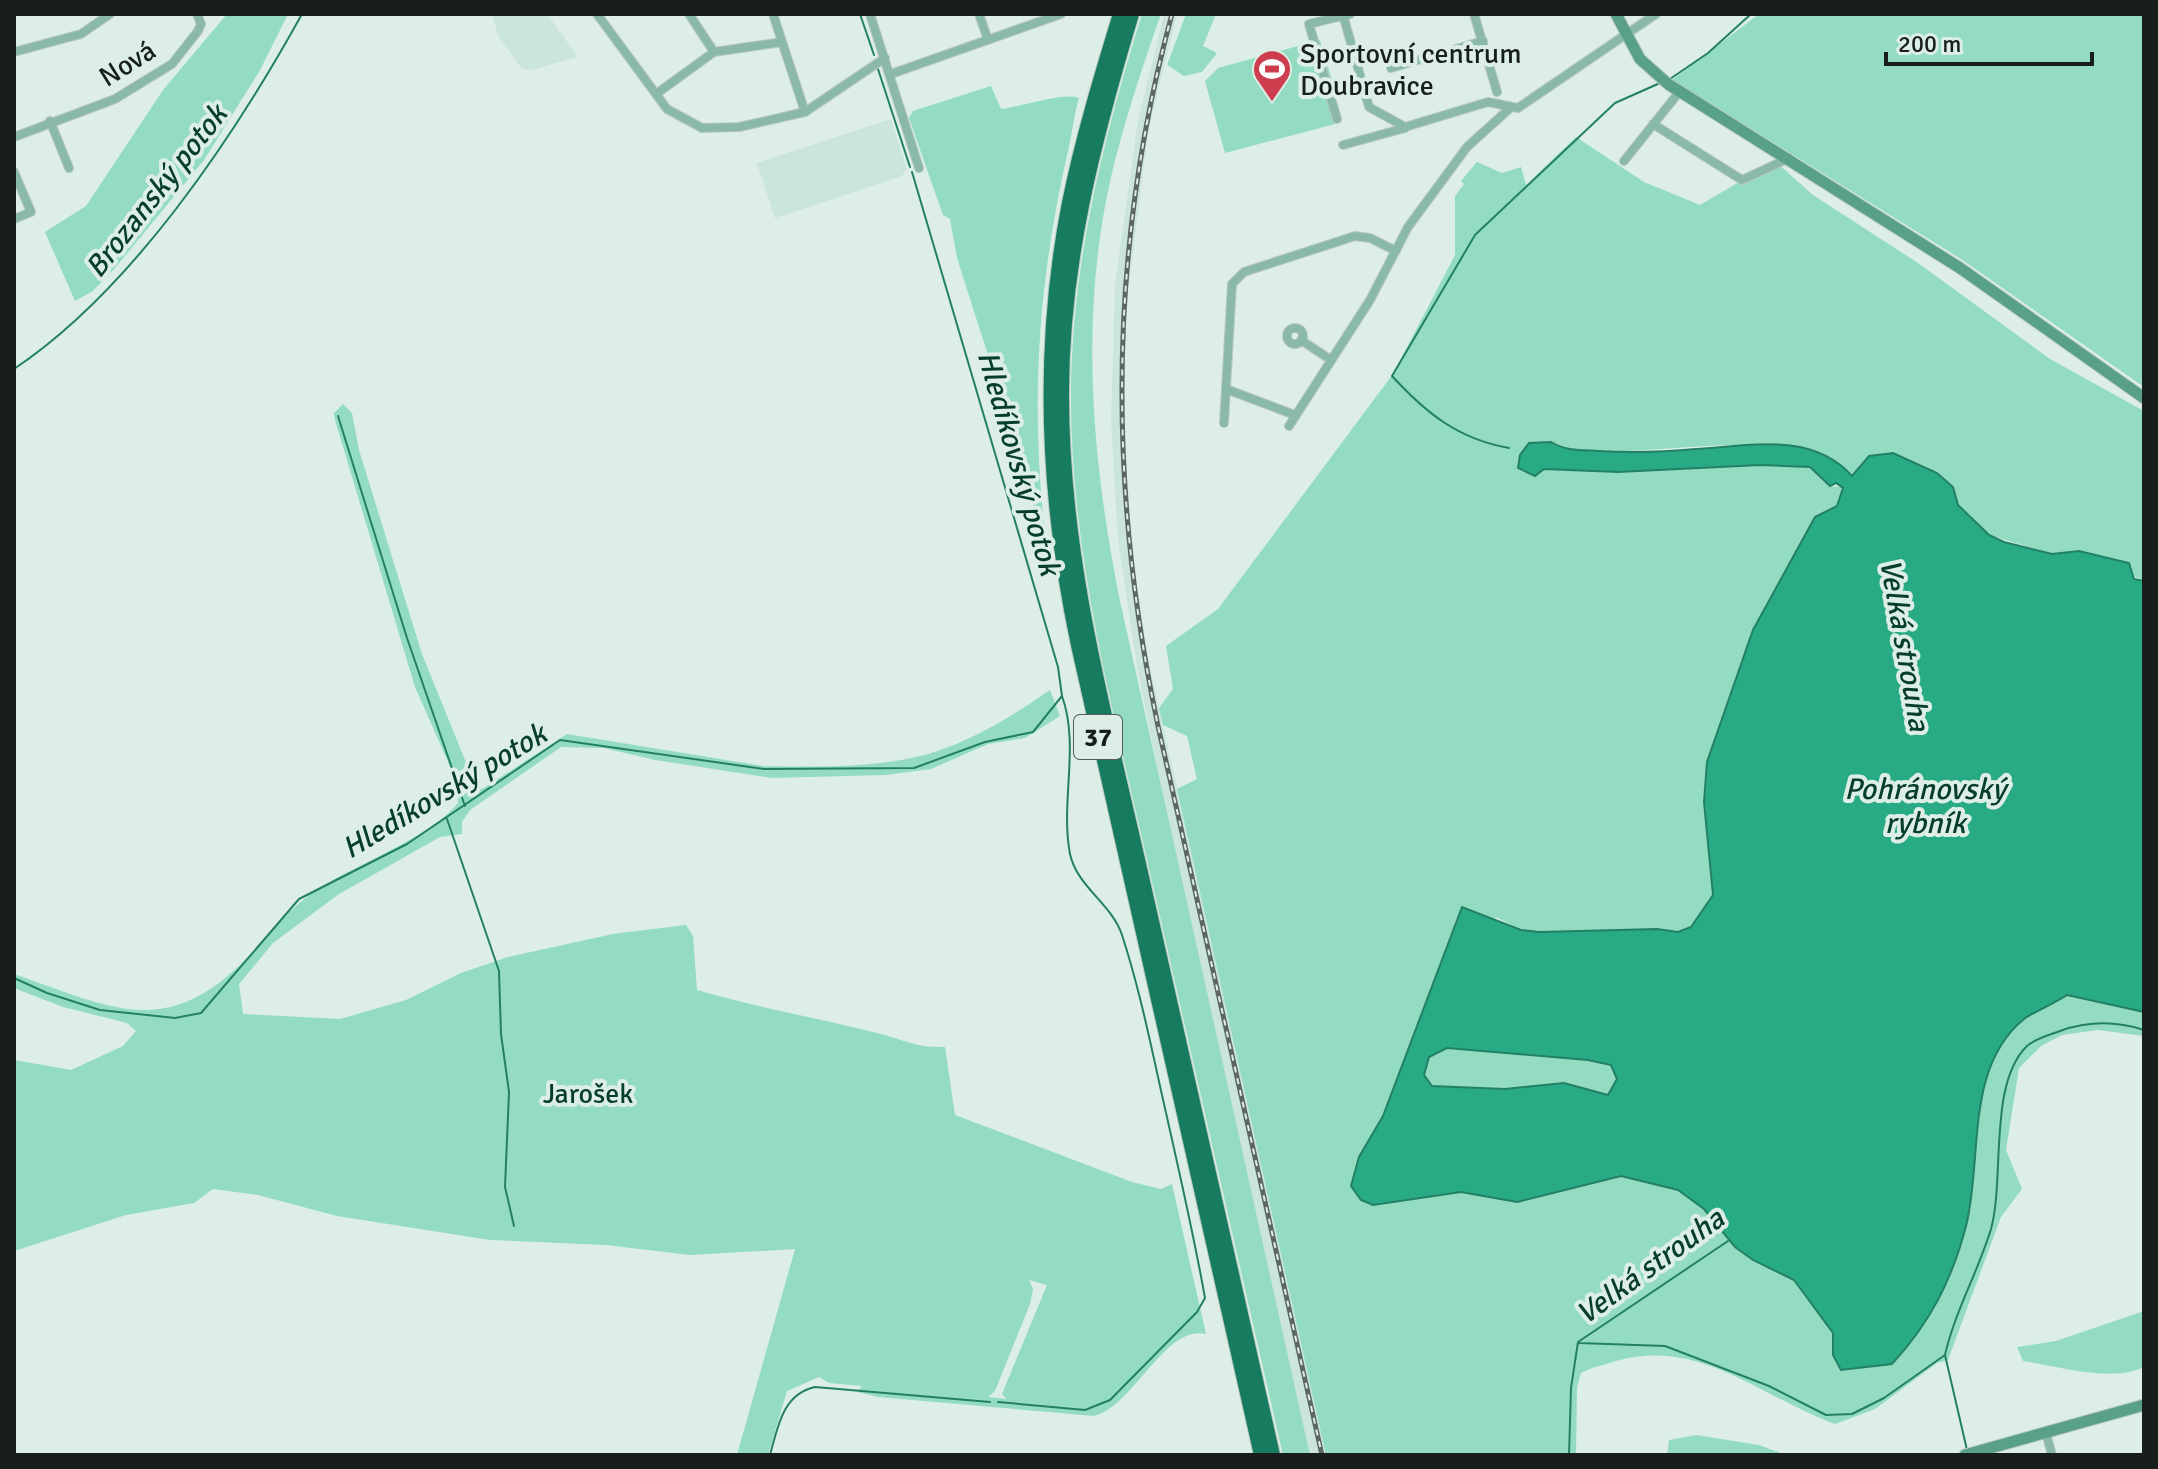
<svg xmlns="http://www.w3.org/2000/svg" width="2158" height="1469" font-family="Signika,sans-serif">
  <rect width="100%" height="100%" fill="#dceee6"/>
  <path fill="#cbe5da" d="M 492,14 L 547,14 L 578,57 L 531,70 L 522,69 L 499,38 Z
    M 1164,14 L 1177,14 L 1148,132 L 1126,308 L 1124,440 L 1134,568 L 1149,663 L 1326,1455 L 1310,1455 L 1165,806 L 1137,667 L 1118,539 L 1111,421 L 1115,285 L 1138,121 Z
    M 891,119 L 907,169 L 902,176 L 775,218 L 757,163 Z"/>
  <path fill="#93dcc1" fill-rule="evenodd" d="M 227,14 L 288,14 L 260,70 L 204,160 L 115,268 L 93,291 L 75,301 L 45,232 L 86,206 L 163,90 Z
    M 1142,14 L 1161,14 C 1142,68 1124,122 1111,177 C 1079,317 1092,462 1120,601 L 1310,1455 L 1283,1455 C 1238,1258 1193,1061 1148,864 C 1113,710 1071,556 1071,398 C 1071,265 1103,140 1142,14 Z
    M 1186,14 L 1216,14 L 1203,46 L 1217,53 L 1202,72 L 1184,76 L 1167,65 Z
    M 1759,14 L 2144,14 L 2144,387 L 1961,259 L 1672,80 Z
    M 1320,40 L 1332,80 L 1335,124 L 1225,153 L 1205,81 L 1218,68 Z
    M 991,86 L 1001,109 C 1020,107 1065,92 1079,98 C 1074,115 1072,134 1068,151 C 1037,286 1030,407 1046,544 L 1043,548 L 1026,474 L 957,258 L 950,219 L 943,215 L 909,118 L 913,111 Z
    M 1576,137 L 1644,182 L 1700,205 L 1775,161 L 1813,195 L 1918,263 L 2050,359 L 2144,411 L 2144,581 L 2079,551 L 2052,554 L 1989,535 L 1958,505 L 1937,473 L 1893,453 L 1869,456 L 1852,476 C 1807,423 1666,455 1598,451 C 1581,450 1566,451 1551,442 L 1544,469 L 1618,472 L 1760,465 L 1810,467 L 1830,486 L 1843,487 L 1837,506 L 1815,517 L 1753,630 L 1707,762 L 1704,802 L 1713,895 L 1691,927 L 1678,932 L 1657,929 L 1539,932 L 1521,930 L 1498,918 L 1456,918 L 1453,936 L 1383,1116 L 1359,1157 L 1373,1205 L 1461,1192 L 1517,1201 L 1621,1176 L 1678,1190 L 1704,1209 L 1735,1247 L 1753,1260 L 1794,1280 L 1833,1333 L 1833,1355 L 1841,1370 L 1892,1364 C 1929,1323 1953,1279 1966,1226 C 1983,1159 1964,1068 2025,1019 C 2033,1012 2054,1005 2067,995 L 2144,1012 L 2144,1036 L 2098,1030 L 2062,1035 L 2041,1046 L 2019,1068 L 2006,1150 L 2022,1189 L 2001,1217 L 1948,1360 L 1937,1363 L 1875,1409 L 1835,1424 C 1760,1397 1700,1337 1616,1361 C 1604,1365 1592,1367 1581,1373 L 1577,1387 L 1576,1455 L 1326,1455 L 1177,789 L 1197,779 L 1187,736 L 1163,725 L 1159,708 L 1173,689 L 1166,646 L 1218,609 L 1393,374 L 1455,255 L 1455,196 L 1464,184 L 1461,181 L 1477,162 L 1502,173 L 1521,167 L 1526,185 Z
    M 343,404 L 352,413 L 359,450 L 422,654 L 465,760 L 473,791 L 484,788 L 567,734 L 763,766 C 811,767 864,768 911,758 C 959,749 1010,718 1050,690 L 1060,716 L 1025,738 L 988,744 L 931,769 L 885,775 L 772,778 L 655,760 L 604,748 L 561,747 L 470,810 L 462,822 L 462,834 L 440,837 L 339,894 L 273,943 L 239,984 L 243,1014 L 340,1019 L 406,1000 L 461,973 L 508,957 L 613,934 L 686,925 L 693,936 L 697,990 C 759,1008 823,1019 885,1035 C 909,1042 920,1048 945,1047 L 955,1115 L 1132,1182 L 1161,1189 L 1172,1184 L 1206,1334 C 1165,1324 1134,1406 1094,1416 L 878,1397 L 857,1392 L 862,1386 L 829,1383 L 819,1377 L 787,1391 L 768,1455 L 737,1455 L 795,1249 L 690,1255 L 606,1245 L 490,1240 L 337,1216 L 258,1195 L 213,1189 L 194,1203 L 126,1215 L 14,1251 L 14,1060 L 71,1070 L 123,1046 L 136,1031 L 127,1023 L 63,1007 L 14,988 L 14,974 C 111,1007 165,1042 248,957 C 271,933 289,908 318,889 C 355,865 431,837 458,803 L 456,780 L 415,687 L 335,420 L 334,413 ZM 1029,1280 L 1047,1285 L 1002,1394 L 1007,1399 L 988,1397 L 995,1391 L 1030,1304 L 1033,1289 Z
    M 1447,1048 L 1588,1060 L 1611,1065 L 1618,1079 L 1608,1095 L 1564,1083 L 1505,1089 L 1432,1086 L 1424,1075 L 1429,1057 Z
    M 2144,1311 L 2144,1367 C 2111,1383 2058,1366 2023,1361 L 2017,1347 L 2056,1341 Z
    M 1696,1435 L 1759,1445 L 1786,1455 L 1667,1455 L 1669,1440 Z"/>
  <path fill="#28aa85" stroke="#238065" stroke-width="2" fill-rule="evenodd" d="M 1551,442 C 1566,451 1581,450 1598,451 C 1631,453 1664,452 1696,449 C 1749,446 1812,431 1852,476 L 1869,456 L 1893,453 L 1937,473 L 1953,487 L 1958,505 L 1989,535 L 2004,542 L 2052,554 L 2079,551 L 2129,563 L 2134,579 L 2144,581 L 2144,1012 L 2067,995 C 2054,1004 2033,1012 2024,1019 C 1964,1068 1983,1159 1966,1226 C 1952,1280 1930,1323 1892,1364 L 1841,1370 L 1833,1355 L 1833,1333 L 1794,1280 L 1753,1260 L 1735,1247 L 1704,1209 L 1678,1190 L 1621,1176 L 1517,1202 L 1461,1192 L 1373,1205 L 1361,1200 L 1351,1186 L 1359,1157 L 1383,1116 L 1462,907 L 1521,930 L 1539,932 L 1657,929 L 1678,932 L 1691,927 L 1713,895 L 1704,802 L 1707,762 L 1753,630 L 1815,517 L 1837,506 L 1843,488 L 1836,483 L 1830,486 L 1810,467 L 1760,465 L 1618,472 L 1544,469 L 1535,476 L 1518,468 L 1520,455 L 1529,443 ZM 1447,1048 L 1588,1060 L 1611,1065 L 1617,1079 L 1608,1095 L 1564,1083 L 1505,1089 L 1432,1086 L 1424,1075 L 1429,1057 Z"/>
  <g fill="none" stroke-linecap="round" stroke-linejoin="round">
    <path stroke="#238065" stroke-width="2" d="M 860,14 L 874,55
      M 877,66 L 910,167
      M 1670,79 L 1708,53 L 1751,14
      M 14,369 C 132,290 234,137 302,14
      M 338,416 L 407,638 L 465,806
      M 1509,448 C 1458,439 1426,413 1392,376 L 1475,235 L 1615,103 L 1660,83
      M 447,819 L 499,971 L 501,1034 L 509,1092 L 505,1187 L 514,1226
      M 14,978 L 47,993 L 100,1010 L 175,1018 L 201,1013 L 299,899 L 407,844 L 560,740 L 764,769 L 914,768 L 985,742 L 1033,732 L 1062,696 L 1058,667 L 912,172
      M 1579,1343 L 1665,1346 L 1769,1386 L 1826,1415 L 1852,1414 L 1884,1398 L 1945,1355 C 1955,1311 1978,1272 1991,1229 C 2005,1178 1988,1084 2027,1046 C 2036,1038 2050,1035 2060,1031 C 2088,1021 2116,1021 2144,1030
      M 1945,1355 L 1967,1450
      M 998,1402 L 1085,1410 L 1110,1400 L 1197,1312 L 1205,1298 C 1193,1230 1177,1162 1162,1095 C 1150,1041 1139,987 1122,935 C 1112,904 1077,887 1070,854 C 1060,802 1080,746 1062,696
      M 770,1455 C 778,1426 783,1394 815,1387 L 990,1402
      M 1569,1455 L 1571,1388 L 1578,1342 L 1728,1241"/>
    <defs>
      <path id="street" d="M 597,14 L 667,109 L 702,128 L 739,127 L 805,112 L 885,58
        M 689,14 L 714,52 L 782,42
        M 773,14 L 805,112
        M 870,14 L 919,168
        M 979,14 L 988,40
        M 1474,14 L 1497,92
        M 1343,15 L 1369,107 L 1405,127 L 1488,102 L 1518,108 L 1656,14
        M 14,52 L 81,34 L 110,14
        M 1391,68 L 1483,41
        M 891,74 L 1061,14
        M 656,94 L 714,52
        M 1337,119 L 1309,24 L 1350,14
        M 50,121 L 69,168
        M 1653,124 L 1742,180 L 1789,158
        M 14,137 L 115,99 L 172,64 L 198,31 L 201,24 L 197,14
        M 1343,145 L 1405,128
        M 1624,161 L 1680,91
        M 14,172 L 31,212 L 14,219
        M1287 336a8 8 0 1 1 16 0a8 8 0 1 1-16 0Z
        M 1301,340 L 1331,360
        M 1226,389 L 1295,415
        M 1224,423 L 1232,284 L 1244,272 L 1355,236 L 1370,238 L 1396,251
        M 1289,426 L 1370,300 L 1408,227 L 1467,147 L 1509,109
        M 2046,1433 L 2052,1455"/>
      <path id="secondary" d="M 1616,14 L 1640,59 L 1668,84 L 1960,268 L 2144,398
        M 1965,1455 L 2144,1405"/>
      <path id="highway" d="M 1120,14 C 1101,76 1082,139 1069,203 C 1040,350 1047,499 1078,645 L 1261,1455
        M 1132,14 C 1094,140 1061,266 1062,398 C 1062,557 1104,710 1139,864 C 1183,1061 1228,1258 1273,1455"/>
    </defs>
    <use href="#street" stroke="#b9c9c1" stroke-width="10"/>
    <use href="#secondary" stroke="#b9c9c1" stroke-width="13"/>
    <use href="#highway" stroke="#b9c9c1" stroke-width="16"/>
    <use href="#street" stroke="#8bb9a7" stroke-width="8"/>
    <use href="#secondary" stroke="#58a187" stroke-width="11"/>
    <use href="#highway" stroke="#177b5f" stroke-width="14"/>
    <defs>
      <path id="rail" d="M 1172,14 C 1108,249 1108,489 1158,726 L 1322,1455"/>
    </defs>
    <use href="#rail" stroke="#5c6662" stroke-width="5"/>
    <use href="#rail" stroke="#dceee6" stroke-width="2" stroke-dasharray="6" stroke-linecap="butt"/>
  </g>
  <defs>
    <symbol id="stadium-pin" viewBox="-11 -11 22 30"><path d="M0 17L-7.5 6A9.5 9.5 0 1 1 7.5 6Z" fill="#cd3d4d" stroke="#dceee6"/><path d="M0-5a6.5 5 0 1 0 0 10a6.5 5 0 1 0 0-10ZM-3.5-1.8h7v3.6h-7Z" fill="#fff"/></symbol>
  </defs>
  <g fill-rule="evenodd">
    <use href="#stadium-pin" x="1250" y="47" width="44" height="60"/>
  </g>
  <g text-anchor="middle" stroke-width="8" stroke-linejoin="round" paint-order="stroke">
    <rect fill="#dceee6" stroke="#535c58" stroke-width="2" x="1074" y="715" width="48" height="44" rx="6"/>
    <g font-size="26" font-weight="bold" fill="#181e1b">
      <text x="1098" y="746">37</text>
    </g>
    <g font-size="28" fill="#181e1b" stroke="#dceee6" text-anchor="start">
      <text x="1300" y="63">Sportovní centrum<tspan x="1300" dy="32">Doubravice</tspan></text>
    </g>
    <g font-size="28" fill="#181e1b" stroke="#dceee6">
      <text transform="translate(127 63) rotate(-32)" y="10">Nová</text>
    </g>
    <g font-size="28" fill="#063d2e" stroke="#dceee6">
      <text x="588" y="1103">Jarošek</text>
    </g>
    <g font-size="30" font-style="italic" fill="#063d2e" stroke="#dceee6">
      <text transform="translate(156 191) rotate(-52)" y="10">Brozanský potok</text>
      <text transform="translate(1019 463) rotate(74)" y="10">Hledíkovský potok</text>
      <text transform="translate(1905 645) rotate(80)" y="10">Velká strouha</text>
      <text x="1925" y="799">Pohránovský<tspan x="1925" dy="34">rybník</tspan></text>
      <text transform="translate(444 791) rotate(-31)" y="10">Hledíkovský potok</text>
      <text transform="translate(1650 1266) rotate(-36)" y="10">Velká strouha</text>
    </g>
  </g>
  <rect width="2158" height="1469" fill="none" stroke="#181e1b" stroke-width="32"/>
  <path d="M1886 52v12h206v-12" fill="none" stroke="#181e1b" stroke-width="4"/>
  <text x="1898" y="52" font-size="24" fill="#181e1b" stroke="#dceee6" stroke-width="6" paint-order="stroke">200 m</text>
</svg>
